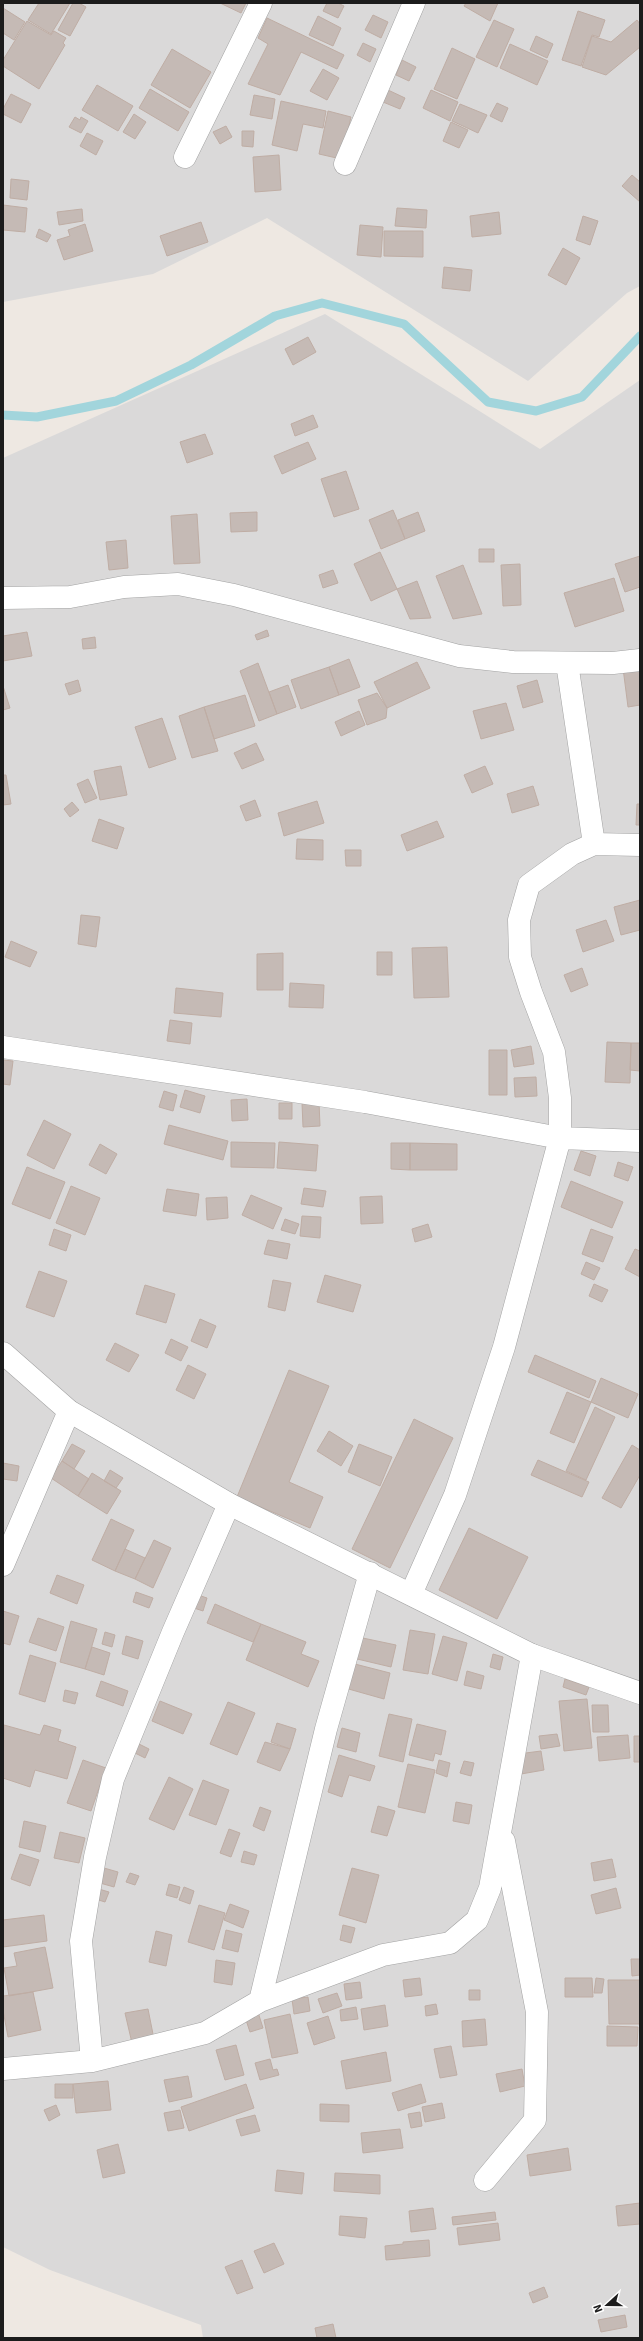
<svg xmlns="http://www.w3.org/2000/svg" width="643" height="2341" font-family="Signika,sans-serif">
  <rect width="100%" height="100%" fill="#eee8e2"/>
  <path fill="#dad9d9" d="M 3,3 L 640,3 L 640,286 L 627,293 L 528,381 L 267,218 L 153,274 L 3,302 Z
    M 325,314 L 540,449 L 640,380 L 640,2338 L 203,2338 L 201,2325 L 50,2270 L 3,2247 L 3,458 Z"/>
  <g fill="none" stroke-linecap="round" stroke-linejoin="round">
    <path stroke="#a2d5dc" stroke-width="9" d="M 3,415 L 37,417 L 116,401 L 191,365 L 275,316 L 322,303 L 404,324 L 488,402 L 536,411 L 582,397 L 640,336"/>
  </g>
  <path fill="#c5bab5" stroke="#bfada4" d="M 39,3 L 70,3 L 51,34 L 28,20 Z
    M 73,3 L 79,3 L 86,7 L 70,36 L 58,30 Z
    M 220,3 L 246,3 L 241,13 Z
    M 327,3 L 338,3 L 344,6 L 338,18 L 323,11 Z
    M 466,3 L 498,3 L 490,21 L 464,6 Z
    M 3,8 L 25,22 L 14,40 L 3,33 Z
    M 578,11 L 605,20 L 599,37 L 592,35 L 581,66 L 562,60 Z
    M 373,15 L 388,22 L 381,38 L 365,30 Z
    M 318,16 L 341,28 L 333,46 L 309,35 Z
    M 267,18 L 344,55 L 337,69 L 301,52 L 280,95 L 248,84 L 268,44 L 258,38 Z
    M 494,20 L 514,29 L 497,67 L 476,57 Z
    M 637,20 L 640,24 L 640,47 L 606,75 L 582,67 L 592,36 L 611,42 Z
    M 27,21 L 51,35 L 54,31 L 66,38 L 63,43 L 65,45 L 39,89 L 3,66 L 3,60 Z
    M 536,36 L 553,44 L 547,58 L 530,50 Z
    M 363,43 L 376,49 L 370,62 L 357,55 Z
    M 510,44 L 548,61 L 537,85 L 500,68 Z
    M 452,48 L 475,59 L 457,99 L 434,89 Z
    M 172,49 L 211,72 L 190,108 L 151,85 Z
    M 402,60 L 416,67 L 409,81 L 396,75 Z
    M 323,69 L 339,78 L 327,100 L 310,91 Z
    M 97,85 L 133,106 L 118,131 L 82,110 Z
    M 150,89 L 189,112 L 178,131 L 139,108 Z
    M 388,90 L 405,98 L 400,109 L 383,102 Z
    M 431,90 L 458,102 L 450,121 L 423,108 Z
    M 11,94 L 31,104 L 21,123 L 3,114 L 3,109 Z
    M 254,95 L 275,99 L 272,119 L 250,115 Z
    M 281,101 L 326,111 L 323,128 L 303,124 L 297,151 L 272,145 Z
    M 497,103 L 508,108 L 502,122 L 490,116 Z
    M 460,104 L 487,115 L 478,133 L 452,121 Z
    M 328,111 L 351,117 L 341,159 L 319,154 Z
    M 134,114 L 146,122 L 135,139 L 123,132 Z
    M 75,117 L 80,120 L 81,117 L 88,121 L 81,133 L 69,127 Z
    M 451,122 L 468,130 L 459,148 L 443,141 Z
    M 226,126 L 232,137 L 220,144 L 213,132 Z
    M 242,131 L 254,131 L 253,147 L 242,146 Z
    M 87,133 L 103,141 L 96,155 L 80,146 Z
    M 279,155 L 281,190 L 255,192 L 253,157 Z
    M 632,175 L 640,182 L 640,202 L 622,186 Z
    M 11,179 L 29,181 L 27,200 L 10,198 Z
    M 3,205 L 27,208 L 25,232 L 3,230 Z
    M 397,208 L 427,210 L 426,228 L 395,226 Z
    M 82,209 L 83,221 L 59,225 L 57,212 Z
    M 499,212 L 501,234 L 472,237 L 470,216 Z
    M 583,216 L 598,221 L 590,245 L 576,240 Z
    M 201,222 L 208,242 L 167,256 L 160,236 Z
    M 85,224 L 93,251 L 64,260 L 57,240 L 70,236 L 68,230 Z
    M 360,225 L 383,227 L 381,257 L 357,255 Z
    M 39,229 L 51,235 L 47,242 L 36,237 Z
    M 384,231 L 423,231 L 423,257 L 384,256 Z
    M 563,248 L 580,258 L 566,285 L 548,275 Z
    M 444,267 L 472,270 L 470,291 L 442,288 Z
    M 308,337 L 316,352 L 293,365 L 285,349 Z
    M 313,415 L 318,427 L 295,436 L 291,424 Z
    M 205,434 L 213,454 L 187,463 L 180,442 Z
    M 308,442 L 316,459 L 282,474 L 274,456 Z
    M 346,471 L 359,509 L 334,517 L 321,479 Z
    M 393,510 L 405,539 L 381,549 L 369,520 Z
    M 257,512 L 257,531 L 231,532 L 230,513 Z
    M 418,512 L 425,531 L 405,539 L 398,520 Z
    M 197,514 L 200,563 L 174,564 L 171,516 Z
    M 126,540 L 128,568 L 109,570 L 106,542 Z
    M 479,549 L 494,549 L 494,562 L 479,562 Z
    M 380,552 L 397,589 L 371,601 L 354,564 Z
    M 640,556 L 640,587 L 625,592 L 615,564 Z
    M 520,564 L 521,605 L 503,606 L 501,565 Z
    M 463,565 L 482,614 L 453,619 L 436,576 Z
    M 333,570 L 338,583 L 323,588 L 319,575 Z
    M 614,578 L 624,611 L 575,627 L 564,593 Z
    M 417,581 L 431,618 L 410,619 L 397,589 Z
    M 267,630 L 269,636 L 257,640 L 255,635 Z
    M 27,632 L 32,656 L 3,661 L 3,636 Z
    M 95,637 L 96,648 L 83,649 L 82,639 Z
    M 349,659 L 360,687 L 339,695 L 329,667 Z
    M 417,662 L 430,688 L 387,708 L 374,682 Z
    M 258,663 L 277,714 L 259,721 L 240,671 Z
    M 640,666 L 640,705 L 628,707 L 623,668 Z
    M 329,667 L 339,695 L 301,709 L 291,680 Z
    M 78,680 L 81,691 L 69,695 L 65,684 Z
    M 537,680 L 543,702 L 523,708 L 517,686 Z
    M 288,685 L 296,707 L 277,714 L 269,692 Z
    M 3,686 L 10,708 L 3,710 Z
    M 377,693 L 387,708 L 386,718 L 367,725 L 358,700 Z
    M 245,695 L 255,726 L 214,739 L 204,707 Z
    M 506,703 L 514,730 L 481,739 L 473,711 Z
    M 204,707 L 218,751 L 192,758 L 179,716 Z
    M 359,711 L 365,725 L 341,736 L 335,722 Z
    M 162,718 L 176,759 L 149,768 L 135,727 Z
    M 256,743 L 264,760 L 242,769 L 234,753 Z
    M 121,766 L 127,795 L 100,800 L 94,771 Z
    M 485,766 L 493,784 L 472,793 L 464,775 Z
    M 3,775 L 6,775 L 11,804 L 3,805 Z
    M 88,779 L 97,798 L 85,803 L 77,784 Z
    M 533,786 L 539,805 L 512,813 L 507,794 Z
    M 255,800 L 261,816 L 246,821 L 240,806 Z
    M 317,801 L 324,823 L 284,836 L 278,813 Z
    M 72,802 L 79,810 L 70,817 L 64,809 Z
    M 637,804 L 640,804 L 640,825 L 636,825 Z
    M 99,819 L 124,828 L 117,849 L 92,841 Z
    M 437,821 L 444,837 L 407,851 L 401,835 Z
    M 297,839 L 323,840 L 323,860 L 296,859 Z
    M 345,850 L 361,850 L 361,866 L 346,866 Z
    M 640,900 L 640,930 L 621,935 L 614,907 Z
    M 81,915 L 100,917 L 96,947 L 78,944 Z
    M 606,920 L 614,941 L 583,952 L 576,930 Z
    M 11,941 L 37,952 L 30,967 L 5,957 Z
    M 447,947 L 449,997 L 414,998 L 412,948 Z
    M 377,952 L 392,952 L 392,975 L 377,975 Z
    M 283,953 L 283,990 L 257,990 L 257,954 Z
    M 582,968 L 588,985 L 571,992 L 564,975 Z
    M 290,983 L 324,985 L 323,1008 L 289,1007 Z
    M 176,988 L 223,993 L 221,1017 L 174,1013 Z
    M 170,1020 L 192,1023 L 190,1044 L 167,1041 Z
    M 607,1042 L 631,1043 L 630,1083 L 605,1082 Z
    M 631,1043 L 640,1043 L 640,1071 L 630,1070 Z
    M 531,1046 L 534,1064 L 514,1067 L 511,1050 Z
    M 489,1050 L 507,1050 L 507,1095 L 489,1095 Z
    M 3,1060 L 13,1061 L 10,1085 L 3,1084 Z
    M 536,1077 L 537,1096 L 515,1097 L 514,1078 Z
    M 185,1090 L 205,1096 L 200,1113 L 180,1107 Z
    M 164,1091 L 177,1095 L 173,1111 L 159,1107 Z
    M 247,1099 L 248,1120 L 232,1121 L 231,1100 Z
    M 319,1102 L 320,1126 L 303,1127 L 302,1103 Z
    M 279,1103 L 292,1103 L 292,1119 L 279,1119 Z
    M 44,1120 L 71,1134 L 54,1169 L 27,1155 Z
    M 169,1125 L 228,1141 L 223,1160 L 164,1144 Z
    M 231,1142 L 275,1143 L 274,1168 L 231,1167 Z
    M 279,1142 L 318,1145 L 316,1171 L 277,1168 Z
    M 391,1143 L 410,1143 L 410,1170 L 391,1169 Z
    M 410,1143 L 457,1144 L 457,1170 L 410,1170 Z
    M 100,1144 L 117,1154 L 106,1174 L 89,1165 Z
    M 581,1151 L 596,1156 L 590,1176 L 574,1170 Z
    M 618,1162 L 633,1167 L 628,1181 L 614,1176 Z
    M 27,1167 L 65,1182 L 50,1219 L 12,1204 Z
    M 571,1181 L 623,1202 L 612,1228 L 561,1207 Z
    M 71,1186 L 100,1198 L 85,1235 L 56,1223 Z
    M 304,1188 L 326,1191 L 323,1207 L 301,1204 Z
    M 167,1189 L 199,1194 L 196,1216 L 163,1211 Z
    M 251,1195 L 282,1208 L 273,1229 L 242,1215 Z
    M 382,1196 L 383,1223 L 361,1224 L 360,1197 Z
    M 227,1197 L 228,1218 L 207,1220 L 206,1198 Z
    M 302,1216 L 321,1217 L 320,1238 L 300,1236 Z
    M 285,1219 L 299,1224 L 295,1234 L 281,1230 Z
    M 428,1224 L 432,1237 L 415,1242 L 412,1229 Z
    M 54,1229 L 71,1235 L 66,1251 L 49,1245 Z
    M 591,1229 L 613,1237 L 603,1262 L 582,1254 Z
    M 268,1240 L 290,1244 L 287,1259 L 264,1254 Z
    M 635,1249 L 640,1251 L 640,1277 L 625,1269 Z
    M 586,1262 L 600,1268 L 594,1280 L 581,1274 Z
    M 39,1271 L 67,1281 L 54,1317 L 26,1307 Z
    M 325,1275 L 361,1285 L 353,1312 L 317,1302 Z
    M 273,1280 L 291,1283 L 285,1311 L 268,1307 Z
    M 594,1284 L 608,1290 L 602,1302 L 589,1296 Z
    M 145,1285 L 175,1294 L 166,1323 L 136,1314 Z
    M 200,1319 L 216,1326 L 207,1348 L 191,1341 Z
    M 171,1339 L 188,1347 L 181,1361 L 165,1353 Z
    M 115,1343 L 139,1355 L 129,1372 L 106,1360 Z
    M 535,1355 L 596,1381 L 589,1398 L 528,1372 Z
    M 188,1365 L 206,1374 L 194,1399 L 176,1390 Z
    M 289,1370 L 329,1386 L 289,1482 L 323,1497 L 310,1528 L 237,1497 Z
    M 601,1378 L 638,1394 L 628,1418 L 591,1402 Z
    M 567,1392 L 591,1402 L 574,1443 L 550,1433 Z
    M 595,1407 L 615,1417 L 586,1480 L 566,1471 Z
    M 414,1419 L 453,1438 L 390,1568 L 352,1549 Z
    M 329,1431 L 353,1446 L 341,1466 L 317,1451 Z
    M 72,1444 L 85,1451 L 74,1469 L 62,1461 Z
    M 359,1444 L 392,1457 L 380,1486 L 348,1472 Z
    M 632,1445 L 640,1450 L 640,1475 L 621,1508 L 602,1498 Z
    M 538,1460 L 589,1482 L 582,1497 L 531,1475 Z
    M 62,1461 L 89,1479 L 78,1496 L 51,1478 Z
    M 3,1463 L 19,1466 L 17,1481 L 3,1479 Z
    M 110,1470 L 123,1478 L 116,1488 L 104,1481 Z
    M 92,1473 L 121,1491 L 107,1514 L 78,1496 Z
    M 111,1519 L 134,1530 L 115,1571 L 92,1560 Z
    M 469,1528 L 528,1557 L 497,1619 L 439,1590 Z
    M 154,1540 L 171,1548 L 153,1588 L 135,1579 Z
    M 125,1549 L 145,1558 L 135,1579 L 115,1571 Z
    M 57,1575 L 84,1585 L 77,1604 L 50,1593 Z
    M 136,1592 L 153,1598 L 149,1608 L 133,1602 Z
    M 198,1595 L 207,1598 L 203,1611 L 194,1608 Z
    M 215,1604 L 261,1624 L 253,1642 L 207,1623 Z
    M 3,1611 L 19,1616 L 10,1645 L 3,1643 Z
    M 38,1618 L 64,1627 L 56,1651 L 29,1642 Z
    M 71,1621 L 97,1629 L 85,1669 L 60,1662 Z
    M 261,1624 L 306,1642 L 301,1654 L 319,1661 L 308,1687 L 246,1660 Z
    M 410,1630 L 435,1634 L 428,1674 L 403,1670 Z
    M 105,1632 L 115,1635 L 112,1647 L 102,1644 Z
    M 126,1636 L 143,1641 L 138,1659 L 122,1654 Z
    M 443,1636 L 467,1643 L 457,1681 L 432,1674 Z
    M 358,1637 L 396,1645 L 391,1667 L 353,1658 Z
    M 92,1647 L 110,1653 L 104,1675 L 85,1669 Z
    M 493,1654 L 503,1657 L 500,1670 L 490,1667 Z
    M 30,1655 L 56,1663 L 45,1702 L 19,1694 Z
    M 351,1663 L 390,1673 L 384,1699 L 345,1688 Z
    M 467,1671 L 484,1676 L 481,1689 L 464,1685 Z
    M 565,1679 L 589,1687 L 586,1695 L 563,1687 Z
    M 101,1681 L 128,1691 L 123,1706 L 96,1696 Z
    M 65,1690 L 78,1693 L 75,1704 L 63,1701 Z
    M 587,1699 L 592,1748 L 564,1751 L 559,1701 Z
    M 160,1701 L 192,1714 L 183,1734 L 152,1721 Z
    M 228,1702 L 255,1713 L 237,1755 L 210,1744 Z
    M 592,1705 L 608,1705 L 609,1732 L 593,1732 Z
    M 389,1714 L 412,1719 L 403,1762 L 379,1756 Z
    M 277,1723 L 296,1729 L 290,1749 L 271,1742 Z
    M 417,1724 L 446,1731 L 441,1755 L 435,1753 L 433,1761 L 409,1755 Z
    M 4,1725 L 40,1735 L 44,1725 L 61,1730 L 58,1741 L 76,1747 L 67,1779 L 35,1770 L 30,1787 L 3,1778 Z
    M 342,1728 L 360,1733 L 356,1752 L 337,1747 Z
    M 557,1734 L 560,1746 L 541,1749 L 539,1736 Z
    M 628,1735 L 630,1758 L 599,1761 L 597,1737 Z
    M 634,1736 L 640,1736 L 640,1762 L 634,1762 Z
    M 265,1742 L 290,1749 L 280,1771 L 257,1762 Z
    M 137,1743 L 149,1749 L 145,1758 L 133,1752 Z
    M 541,1751 L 544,1770 L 521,1774 L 518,1754 Z
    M 339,1755 L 375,1766 L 370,1781 L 349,1775 L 342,1797 L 328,1792 Z
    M 83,1760 L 106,1768 L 91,1811 L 67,1803 Z
    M 439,1760 L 450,1763 L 447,1777 L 436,1773 Z
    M 464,1761 L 474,1763 L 471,1776 L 460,1773 Z
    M 408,1764 L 435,1770 L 425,1813 L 398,1807 Z
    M 169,1777 L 193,1789 L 174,1830 L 149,1819 Z
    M 203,1780 L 229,1790 L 216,1825 L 189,1815 Z
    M 456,1802 L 472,1805 L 469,1824 L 453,1821 Z
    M 378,1806 L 395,1811 L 387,1836 L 371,1832 Z
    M 260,1807 L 271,1811 L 264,1831 L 253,1826 Z
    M 24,1821 L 46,1826 L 40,1852 L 19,1847 Z
    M 229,1829 L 240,1833 L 231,1857 L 220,1853 Z
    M 60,1832 L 85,1838 L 79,1863 L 54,1858 Z
    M 244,1851 L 257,1855 L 254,1865 L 241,1862 Z
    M 20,1854 L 39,1860 L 30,1886 L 11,1879 Z
    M 612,1859 L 616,1877 L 594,1881 L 591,1863 Z
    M 97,1866 L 118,1872 L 114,1887 L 93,1881 Z
    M 352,1868 L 379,1875 L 366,1923 L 339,1915 Z
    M 130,1873 L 139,1876 L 135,1885 L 126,1882 Z
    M 169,1884 L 180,1887 L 177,1898 L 166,1895 Z
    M 92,1887 L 109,1892 L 105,1902 L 89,1897 Z
    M 184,1887 L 194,1891 L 190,1904 L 179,1900 Z
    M 616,1888 L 621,1908 L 596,1914 L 591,1895 Z
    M 230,1904 L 249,1911 L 243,1928 L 224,1920 Z
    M 199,1905 L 225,1913 L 214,1950 L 188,1942 Z
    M 44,1915 L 47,1941 L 3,1947 L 3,1920 Z
    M 343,1925 L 355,1928 L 351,1943 L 340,1940 Z
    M 226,1930 L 242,1934 L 238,1952 L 222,1948 Z
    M 156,1931 L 172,1935 L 166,1966 L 149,1962 Z
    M 45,1947 L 53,1988 L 9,1996 L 4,1968 L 17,1966 L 14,1953 Z
    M 631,1959 L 640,1959 L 640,1975 L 632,1976 Z
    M 216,1960 L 235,1963 L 232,1985 L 214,1982 Z
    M 420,1978 L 422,1995 L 405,1997 L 403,1980 Z
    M 565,1978 L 592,1978 L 593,1997 L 565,1997 Z
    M 596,1978 L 604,1979 L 602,1993 L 594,1993 Z
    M 608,1980 L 640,1980 L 640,2024 L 609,2024 Z
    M 360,1982 L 362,1998 L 346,2000 L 344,1984 Z
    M 469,1990 L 480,1990 L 480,2000 L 469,2000 Z
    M 33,1992 L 41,2030 L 8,2037 L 3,2010 L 3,1996 Z
    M 337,1993 L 342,2006 L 323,2013 L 318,1999 Z
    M 308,1997 L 310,2011 L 294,2014 L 292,1999 Z
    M 436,2004 L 438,2014 L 426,2016 L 425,2006 Z
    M 385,2005 L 388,2026 L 364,2030 L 361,2009 Z
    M 356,2007 L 358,2019 L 341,2021 L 340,2010 Z
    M 148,2009 L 154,2039 L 132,2043 L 125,2013 Z
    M 257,2009 L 263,2028 L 250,2032 L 244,2014 Z
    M 290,2014 L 298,2053 L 272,2058 L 264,2020 Z
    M 328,2016 L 335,2038 L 314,2045 L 307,2023 Z
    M 485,2019 L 487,2045 L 463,2047 L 462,2021 Z
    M 607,2026 L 638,2027 L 637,2046 L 607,2046 Z
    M 236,2045 L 244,2075 L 225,2080 L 216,2050 Z
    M 451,2046 L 457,2075 L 440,2078 L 434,2049 Z
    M 386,2052 L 391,2081 L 346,2089 L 341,2061 Z
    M 270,2059 L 273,2070 L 277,2069 L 279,2075 L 260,2080 L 255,2063 Z
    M 522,2069 L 525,2086 L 500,2092 L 496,2074 Z
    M 188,2076 L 192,2097 L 169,2102 L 164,2080 Z
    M 108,2081 L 111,2110 L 76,2113 L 73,2084 Z
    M 55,2084 L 73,2084 L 73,2098 L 55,2098 Z
    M 246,2084 L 254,2108 L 189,2131 L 181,2107 Z
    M 421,2084 L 426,2102 L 398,2111 L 392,2093 Z
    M 442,2103 L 445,2118 L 425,2122 L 422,2107 Z
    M 320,2104 L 349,2105 L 349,2122 L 320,2121 Z
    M 56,2105 L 60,2115 L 49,2121 L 44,2110 Z
    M 180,2110 L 184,2128 L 168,2131 L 164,2113 Z
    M 420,2112 L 422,2126 L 411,2128 L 408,2114 Z
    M 255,2115 L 260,2131 L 241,2136 L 236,2120 Z
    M 400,2129 L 403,2148 L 363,2153 L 361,2133 Z
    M 118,2144 L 125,2173 L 103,2178 L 97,2150 Z
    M 568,2148 L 571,2170 L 530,2176 L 527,2155 Z
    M 277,2170 L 304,2173 L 302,2194 L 275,2191 Z
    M 335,2173 L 380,2175 L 380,2194 L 334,2191 Z
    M 640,2203 L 640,2224 L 618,2226 L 616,2206 Z
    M 433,2208 L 436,2229 L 411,2232 L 409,2211 Z
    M 495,2212 L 496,2220 L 453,2225 L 452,2217 Z
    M 340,2216 L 367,2218 L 365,2238 L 339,2235 Z
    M 498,2223 L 500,2240 L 459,2245 L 457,2228 Z
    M 429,2240 L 430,2256 L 386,2260 L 385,2246 L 403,2244 L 403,2242 Z
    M 274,2243 L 284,2264 L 264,2273 L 254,2251 Z
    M 242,2260 L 253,2288 L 237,2294 L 225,2267 Z
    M 544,2287 L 548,2297 L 533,2303 L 529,2293 Z
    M 625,2315 L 627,2327 L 601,2332 L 598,2320 Z
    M 333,2324 L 336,2338 L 317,2338 L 315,2328 Z"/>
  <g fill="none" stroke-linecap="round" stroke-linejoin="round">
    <defs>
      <path id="minor" d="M 185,157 L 261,3
        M 345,164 L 414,3
        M 3,598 L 70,597 L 124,587 L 178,584 L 234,595 L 459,656 L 513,662 L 613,663 L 640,660
        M 567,663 L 594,844
        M 3,1047 L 365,1102 L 560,1138 L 640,1141
        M 3,1565 L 69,1411
        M 411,1594 L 455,1495 L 504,1347 L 560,1138 L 560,1098 L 554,1052 L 531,992 L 520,957 L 519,920 L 529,885 L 572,854 L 594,844 L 640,845
        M 260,2001 L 326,1729 L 370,1573
        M 92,2061 L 81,1941 L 95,1857 L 113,1779 L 173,1632 L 229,1504
        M 3,2069 L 92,2061 L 205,2033 L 260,2001 L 383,1955 L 450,1943 L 477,1920 L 490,1888 L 532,1655
        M 485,2180 L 535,2120 L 537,2012 L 504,1841"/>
      <path id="tertiary" d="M 3,1353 L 69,1411 L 229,1504 L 532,1655 L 640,1693"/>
    </defs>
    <use href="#minor" stroke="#a3a3a3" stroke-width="23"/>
    <use href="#tertiary" stroke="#a3a3a3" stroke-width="23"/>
    <use href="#minor" stroke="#fff" stroke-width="22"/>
    <use href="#tertiary" stroke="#fff" stroke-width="22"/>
  </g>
  <rect width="643" height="2341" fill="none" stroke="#1c1c1c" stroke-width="8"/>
  <g transform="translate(607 2305) rotate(249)" stroke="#ffffff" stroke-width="3" paint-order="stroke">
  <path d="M0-3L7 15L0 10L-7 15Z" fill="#1c1c1c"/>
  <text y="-6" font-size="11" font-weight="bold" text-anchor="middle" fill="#1c1c1c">N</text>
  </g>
</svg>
